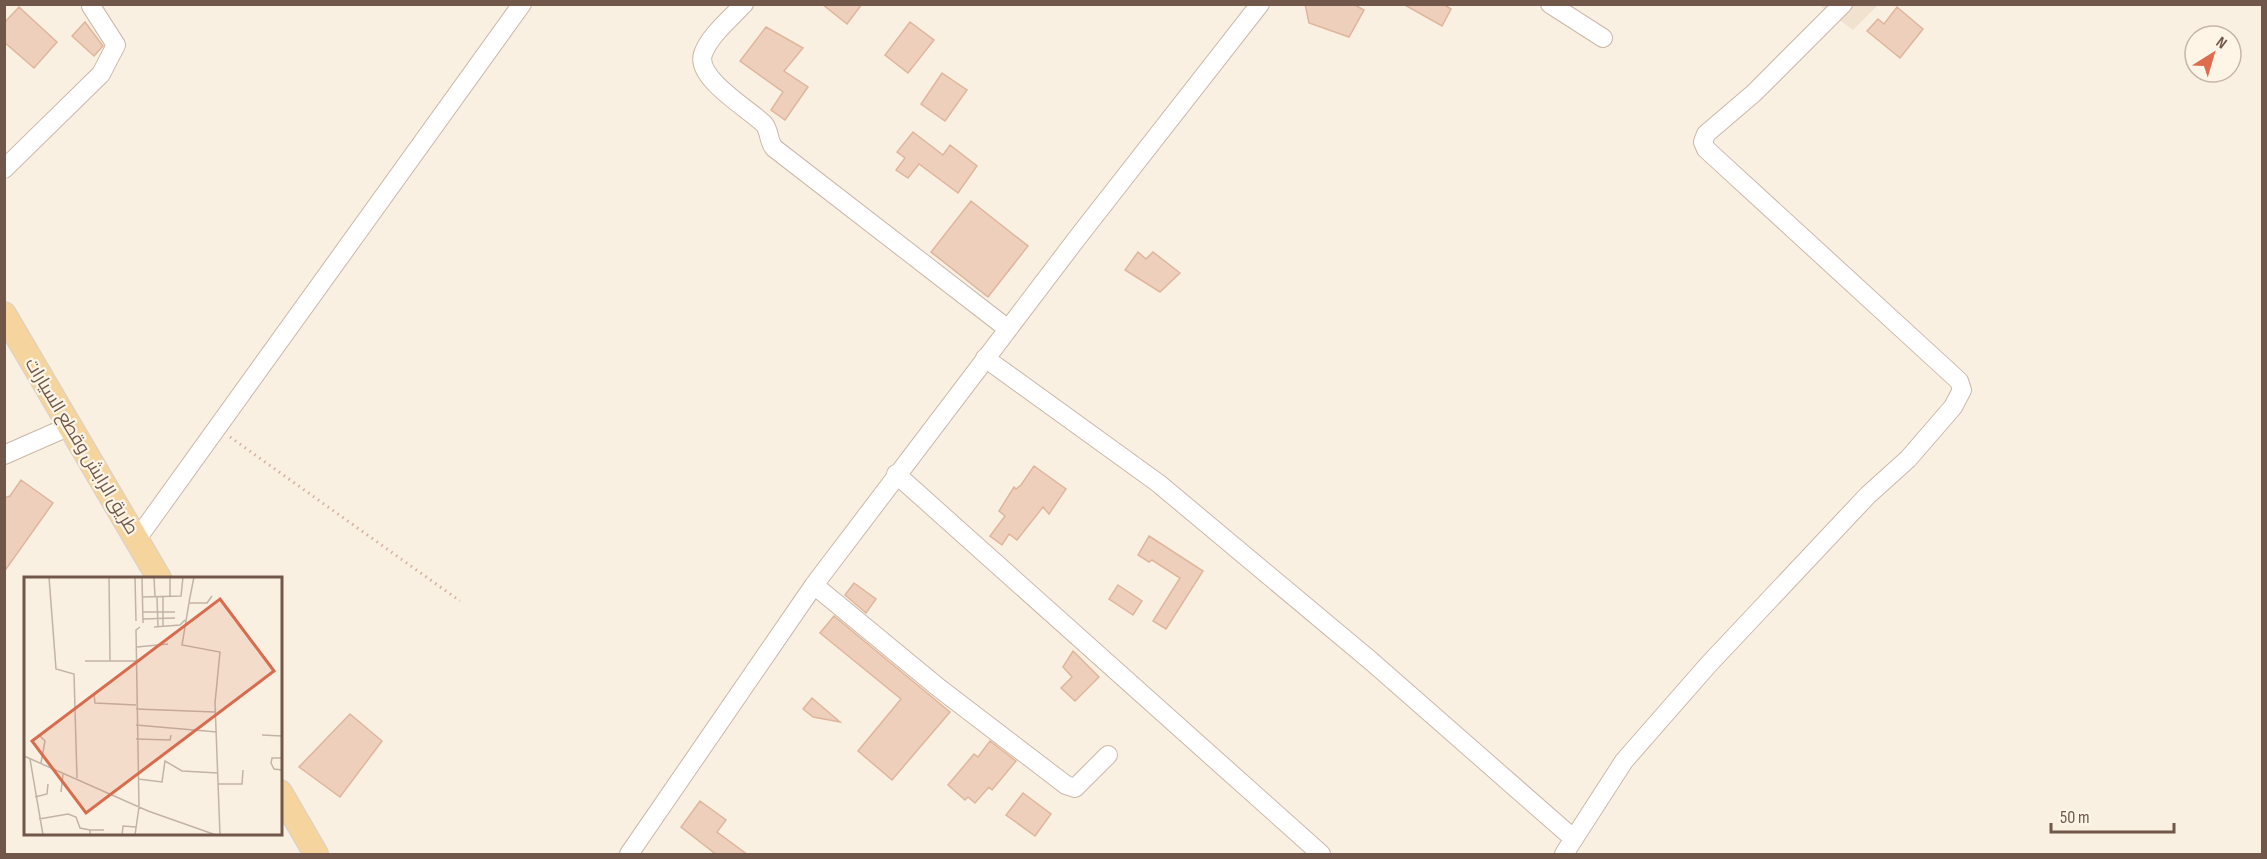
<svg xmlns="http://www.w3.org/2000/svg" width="2267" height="859" font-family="'Sofia Sans Condensed',Cairo,sans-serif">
  <rect width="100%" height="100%" fill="#faf0e1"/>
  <path fill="#f1e2d0" d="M 1819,5 L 1878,5 L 1853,30 Z"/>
  <path fill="#eecfbb" stroke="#dfb59c" stroke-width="1.5" d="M 822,4 L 862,4 L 847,24 Z
    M 1305,4 L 1353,4 L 1364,10 L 1349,37 L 1309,23 Z
    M 1403,4 L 1443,4 L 1451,9 L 1442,26 Z
    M 19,7 L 57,42 L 34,68 L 4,42 L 4,23 Z
    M 1897,7 L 1923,29 L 1900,58 L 1867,31 L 1878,19 L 1884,24 Z
    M 85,22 L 103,46 L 94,56 L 72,36 Z
    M 910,22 L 934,40 L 908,73 L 885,55 Z
    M 766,27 L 803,48 L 784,71 L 808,87 L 785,120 L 771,110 L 783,92 L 740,61 Z
    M 942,73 L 967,90 L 945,121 L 921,104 Z
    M 913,132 L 943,155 L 950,145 L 977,166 L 958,193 L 919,164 L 908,178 L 896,170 L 905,158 L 897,152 Z
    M 971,201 L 1028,246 L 988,297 L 931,252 Z
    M 1138,252 L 1146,259 L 1153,252 L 1180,273 L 1160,292 L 1125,270 Z
    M 1034,466 L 1066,489 L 1049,514 L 1043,507 L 1017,540 L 1009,534 L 1002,545 L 990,536 L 1005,516 L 999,511 L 1014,487 L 1016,489 L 1021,485 Z
    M 21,480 L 53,503 L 4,572 L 4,498 L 10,496 Z
    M 1149,536 L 1203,571 L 1166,629 L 1153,621 L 1180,578 L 1152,560 L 1149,562 L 1138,555 Z
    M 854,583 L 876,599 L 866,613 L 845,595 Z
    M 1118,585 L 1142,601 L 1133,615 L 1109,599 Z
    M 834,616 L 950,712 L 892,780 L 858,751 L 901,699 L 820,633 Z
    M 1073,651 L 1099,677 L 1075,701 L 1061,688 L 1072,677 L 1063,667 Z
    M 812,698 L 840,722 L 813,717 L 803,709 Z
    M 350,714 L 382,741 L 340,797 L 299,767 Z
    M 990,741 L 1016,761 L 992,790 L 989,787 L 975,803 L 968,797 L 965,800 L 948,785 L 974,754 L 978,757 Z
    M 1023,793 L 1051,814 L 1035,836 L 1006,815 Z
    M 700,801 L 726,820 L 717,832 L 748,855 L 717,855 L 681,827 Z"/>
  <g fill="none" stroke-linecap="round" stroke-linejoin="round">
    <defs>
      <path id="minor" d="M 744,4 C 731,18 709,36 703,54 C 695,78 749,109 764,124 C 770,131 768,141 774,148 L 1008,329
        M 1550,4 L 1603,38
        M 4,169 L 101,74 L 116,45 L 91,6
        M 985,358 L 1158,483 L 1371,661 L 1574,839
        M 4,455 L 70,426
        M 896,474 L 1321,854
        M 137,539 L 522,4
        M 814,585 L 939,688 L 1066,785 L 1075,788 L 1108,755
        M 629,854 L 814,585 L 1078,237 L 1260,4
        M 1564,854 L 1624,761 L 1708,665 L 1868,495 L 1908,459 L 1953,407 L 1962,390 L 1959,381 L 1706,149 L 1703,142 L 1706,134 L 1754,93 L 1843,4"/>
      <path id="major" d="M 4,314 L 159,578
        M 280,792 L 316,854"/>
    </defs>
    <use href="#minor" stroke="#cab8a9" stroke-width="20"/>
    <use href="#major" stroke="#d7d0cc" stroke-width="26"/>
    <path stroke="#d2b29f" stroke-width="3" stroke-dasharray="1.5 4.5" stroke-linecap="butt" d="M 230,437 L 460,601"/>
    <use href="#minor" stroke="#fff" stroke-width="18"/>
    <use href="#major" stroke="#f5d49d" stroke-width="24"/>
  </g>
  <g text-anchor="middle" stroke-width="4.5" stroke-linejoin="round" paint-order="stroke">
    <g font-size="18" fill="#70574a" stroke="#fef5e7">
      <text transform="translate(82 446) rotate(59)" y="6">طريق الرابش وقطع السيارات</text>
    </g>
  </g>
  <g transform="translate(24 577)">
    <rect width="258" height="258" fill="#faf0e1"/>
    <path fill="none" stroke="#c3b3a5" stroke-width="1.5" d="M 25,0 L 32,92 L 50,97 L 53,201M 85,0 L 86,84M 111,0 L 112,44M 118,0 L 119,46M 130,0 L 131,20M 146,0 L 146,20M 188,19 L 183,26 L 165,26 L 158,68 L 196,75 L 191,126 L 196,258M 119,20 L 157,19 L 159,0M 133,20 L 134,50M 165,25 L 170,0M 119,35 L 151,35M 119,42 L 151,41M 139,49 L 139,20M 130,50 L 156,48 L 161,43M 113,70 L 144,67M 61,84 L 113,84M 70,117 L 71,126 L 112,128M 112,132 L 191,135M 112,148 L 193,155M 238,158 L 258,159M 16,159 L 21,164 L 17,186M 112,162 L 146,163 L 147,158M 0,179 L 124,234 L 192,258M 258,181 L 248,181 L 247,186 L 250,192 L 258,193M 6,182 L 19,258M 114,202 L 138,205 L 141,184 L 158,194 L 194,196M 194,207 L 218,207 L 219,193M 37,215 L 39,197M 11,220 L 23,217 L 24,207M 15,242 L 44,237 L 52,240 L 56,251 L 66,253M 66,258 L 66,253 L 80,253M 98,258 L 99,249 L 112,250M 111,258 L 115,230 L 112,53 L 116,50"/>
    <path fill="#d86c4e" fill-opacity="0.15" stroke="#d86c4e" stroke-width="3" d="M 196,22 L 250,94 L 62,236 L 8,164 Z"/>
    <rect width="258" height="258" fill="none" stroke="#70574a" stroke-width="3"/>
  </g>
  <rect width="2267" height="859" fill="none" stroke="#70574a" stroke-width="12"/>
  <g transform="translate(2213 54) rotate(37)"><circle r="28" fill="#fef5e7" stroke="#c5b6a8" stroke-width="1.5"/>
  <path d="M0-4.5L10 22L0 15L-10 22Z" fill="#dd6d4e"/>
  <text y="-9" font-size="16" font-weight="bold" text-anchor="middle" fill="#70574a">N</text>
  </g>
  <path d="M2051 823v9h123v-9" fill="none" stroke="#70574a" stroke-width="3"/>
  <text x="2060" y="823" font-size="18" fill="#70574a" stroke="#fef5e7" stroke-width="4.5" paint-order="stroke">50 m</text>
</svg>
